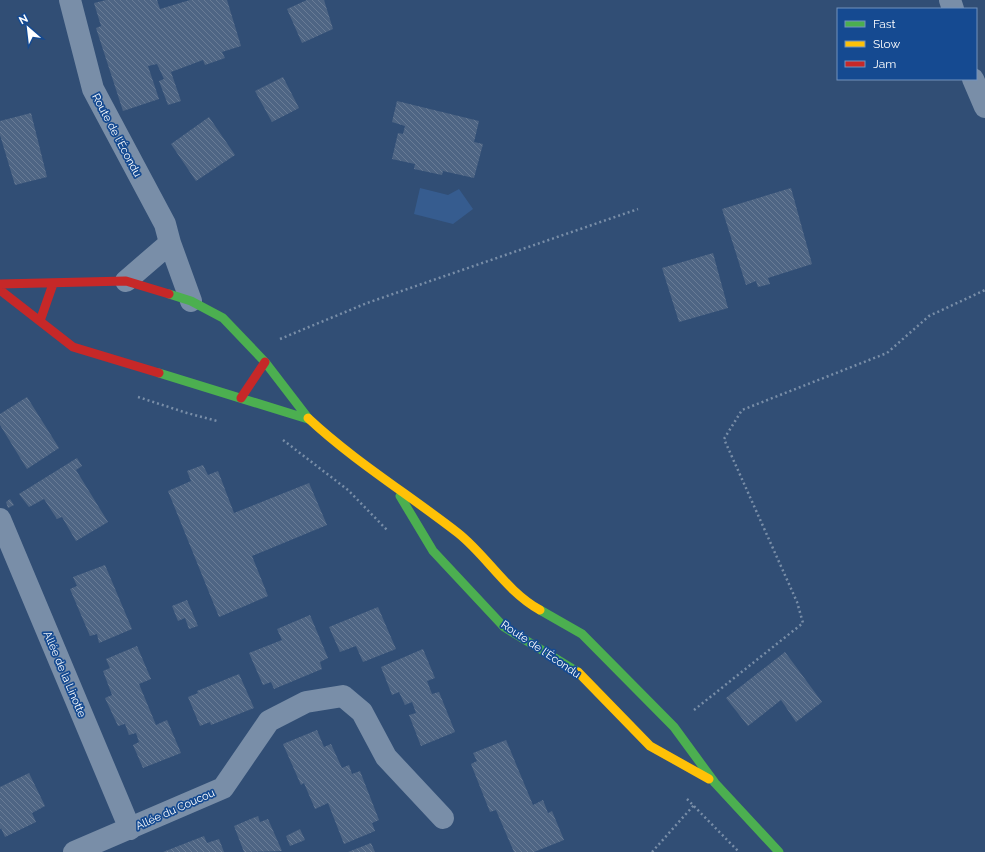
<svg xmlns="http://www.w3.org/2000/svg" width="985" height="852" font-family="Raleway,sans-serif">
  <defs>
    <pattern id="building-back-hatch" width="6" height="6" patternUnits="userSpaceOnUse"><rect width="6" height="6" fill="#4e6584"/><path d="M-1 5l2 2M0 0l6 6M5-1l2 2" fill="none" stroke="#697c96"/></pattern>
  </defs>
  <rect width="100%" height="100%" fill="#314e75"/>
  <path fill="#365c8f" d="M 420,188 L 448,195 L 459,189 L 473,209 L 453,224 L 414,214 Z"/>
  <path fill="url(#building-back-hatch)" d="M 106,0 L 157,0 L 160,9 L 190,0 L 227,0 L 241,46 L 222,52 L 225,58 L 205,65 L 203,60 L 171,72 L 181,101 L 168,105 L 159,81 L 164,79 L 157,64 L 148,66 L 159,99 L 123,111 L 96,28 L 101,26 L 94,3 Z
    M 307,0 L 324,0 L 333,29 L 302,43 L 287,9 Z
    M 283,77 L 299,108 L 272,122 L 255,91 Z
    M 397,101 L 479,121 L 474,142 L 483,144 L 474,178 L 443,171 L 442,175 L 414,169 L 415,164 L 392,159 L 398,133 L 403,134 L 405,126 L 392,122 Z
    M 31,113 L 47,177 L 15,185 L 0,135 L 0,121 Z
    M 209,117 L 235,155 L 196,181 L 171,144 Z
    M 791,188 L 812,264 L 768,278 L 770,284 L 758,287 L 756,281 L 746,285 L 722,209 Z
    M 713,253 L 728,308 L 679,322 L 662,268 Z
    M 27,397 L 59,448 L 27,469 L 0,425 L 0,414 Z
    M 77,458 L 82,466 L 76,470 L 108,522 L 76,541 L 62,517 L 57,519 L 44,499 L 29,507 L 19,494 Z
    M 203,465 L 208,475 L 218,471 L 234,513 L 309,483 L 327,525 L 252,556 L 268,596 L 219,617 L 168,491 L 191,481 L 187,471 Z
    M 10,499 L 14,505 L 8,508 L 6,502 Z
    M 105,565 L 132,629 L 99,643 L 97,634 L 90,636 L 70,589 L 77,586 L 73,577 Z
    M 187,600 L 198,626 L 189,629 L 185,618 L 178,621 L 172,606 Z
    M 378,607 L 396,649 L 363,662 L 356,646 L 340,652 L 329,627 Z
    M 310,615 L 328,658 L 320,662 L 322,669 L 274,689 L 271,682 L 263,685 L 249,653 L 282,640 L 277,629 Z
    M 137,646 L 151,679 L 139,684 L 156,725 L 167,720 L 181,753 L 143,768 L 133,745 L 139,742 L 136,733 L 129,735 L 125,724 L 118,726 L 105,698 L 112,695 L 103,671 L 110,668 L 106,659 Z
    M 423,649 L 435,678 L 427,681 L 432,694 L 439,692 L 455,732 L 421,746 L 409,715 L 416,713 L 412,702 L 405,705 L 399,692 L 392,695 L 381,667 Z
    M 785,652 L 822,702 L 796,722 L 781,700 L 748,726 L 726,698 Z
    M 239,674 L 254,708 L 211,725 L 210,722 L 200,726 L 188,697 L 198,693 L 197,691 Z
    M 317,730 L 324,747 L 331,744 L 342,768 L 349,765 L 352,774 L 360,771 L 379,820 L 372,823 L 375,831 L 344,844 L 328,803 L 315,809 L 304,783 L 301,785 L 283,744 Z
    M 506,740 L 533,805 L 543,800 L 548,813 L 552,811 L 564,840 L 534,852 L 514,852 L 496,810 L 490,812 L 471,764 L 477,761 L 473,753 Z
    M 29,773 L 45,806 L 32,813 L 36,822 L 5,837 L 1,828 L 0,829 L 0,787 Z
    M 258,816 L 260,822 L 268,819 L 282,851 L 244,852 L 234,826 Z
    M 300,829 L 305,840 L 290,846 L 286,836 Z
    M 204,836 L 207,843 L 219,839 L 224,852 L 163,852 Z
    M 371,843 L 375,852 L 348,852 Z"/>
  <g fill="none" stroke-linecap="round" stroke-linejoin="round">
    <path stroke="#798ea8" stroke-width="2.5" stroke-dasharray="2 3" stroke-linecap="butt" d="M 280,339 L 367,303 L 638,209
      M 138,397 L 187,413 L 217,421
      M 283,440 L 348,490 L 388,531
      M 694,710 L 803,623 L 797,602 L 724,439 L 742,410 L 887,353 L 929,316 L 985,290
      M 687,799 L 739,852
      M 652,852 L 694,805"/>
    <path stroke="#798ea8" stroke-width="22" d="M 70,0 L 93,89 L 165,224 L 170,243 L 191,301
      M 950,0 L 953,9
      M 973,79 L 985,107
      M 126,281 L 170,243
      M 0,519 L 130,829
      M 74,852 L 223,788 L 269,721 L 306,702 L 343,696 L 362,712 L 386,757 L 443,818"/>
    <path stroke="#4caf50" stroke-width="9" d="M 169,294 L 191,301 L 223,318 L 265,362 L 308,418
      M 159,373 L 308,419
      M 400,496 L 433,551 L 504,627 L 578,672
      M 540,610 L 582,634 L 674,727 L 715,783 L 779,852"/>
    <path stroke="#ffc107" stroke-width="9" d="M 308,418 C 354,461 408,494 458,533 C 487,556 506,591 540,610
      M 578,672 L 650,746 L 709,779"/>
    <path stroke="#c62828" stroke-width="9" d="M 0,284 L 126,281 L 169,294
      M 0,290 L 73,347 L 159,373
      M 40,321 L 53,284
      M 241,398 L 265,362"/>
  </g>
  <g text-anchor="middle" stroke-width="3.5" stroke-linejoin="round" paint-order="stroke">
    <g font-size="11" fill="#fff" stroke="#154a91">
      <text transform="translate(117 135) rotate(62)" y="4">Route de l'Écondu</text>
      <text transform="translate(541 649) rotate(34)" y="4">Route de l'Écondu</text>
      <text transform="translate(65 674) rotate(67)" y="4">Allée de la Linotte</text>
      <text transform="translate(175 809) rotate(-24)" y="4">Allée du Coucou</text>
    </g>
  </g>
  <rect x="837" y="8" width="140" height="72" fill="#154a91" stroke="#7392bd"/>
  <rect x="845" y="21" width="20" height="6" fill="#4caf50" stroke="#7392bd"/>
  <text x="873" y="28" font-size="12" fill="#ffffff">Fast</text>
  <rect x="845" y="41" width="20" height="6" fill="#ffc107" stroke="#7392bd"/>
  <text x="873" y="48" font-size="12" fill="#ffffff">Slow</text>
  <rect x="845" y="61" width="20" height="6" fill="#c62828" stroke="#7392bd"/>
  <text x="873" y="68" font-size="12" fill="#ffffff">Jam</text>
  <g transform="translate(28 28) rotate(332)" stroke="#154a91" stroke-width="3" paint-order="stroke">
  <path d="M0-3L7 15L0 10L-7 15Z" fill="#ffffff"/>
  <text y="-6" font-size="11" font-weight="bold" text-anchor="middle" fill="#ffffff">N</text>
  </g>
</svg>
